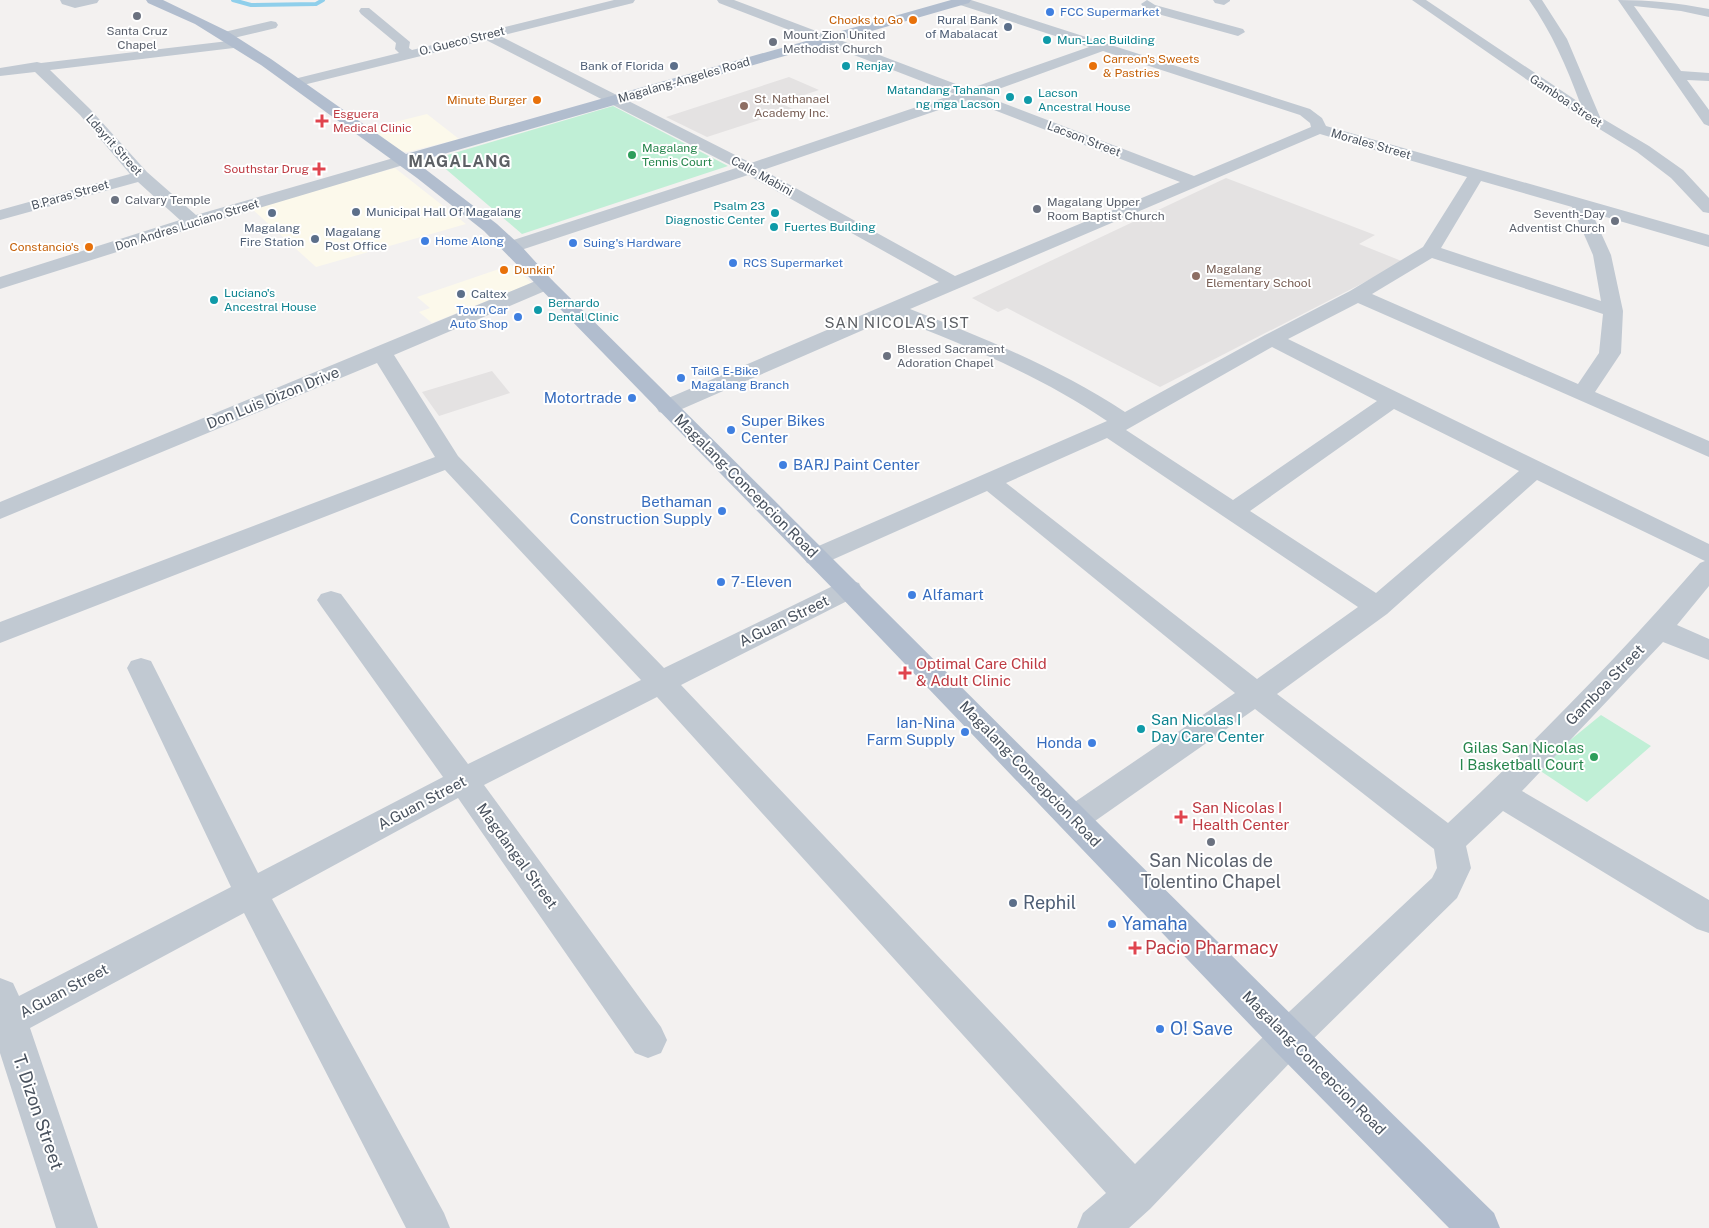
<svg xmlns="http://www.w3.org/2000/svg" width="1709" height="1228" font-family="'Public Sans',sans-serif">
  <rect width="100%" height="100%" fill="#f3f1f0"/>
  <path fill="#fcf9eb" d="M 427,114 L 459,139 L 407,152 L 400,151 L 371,128 Z
    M 395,168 L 466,224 L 316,267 L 251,208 Z
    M 511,265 L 532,283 L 432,323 L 419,312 L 430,308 L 417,297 Z"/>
  <path fill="#e4e2e2" d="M 789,77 L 819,90 L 780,103 L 793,109 L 707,137 L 666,117 Z
    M 1226,178 L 1375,235 L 1359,244 L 1404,262 L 1160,387 L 1007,308 L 998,312 L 972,298 Z
    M 492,371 L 510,393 L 439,416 L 422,392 Z"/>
  <path fill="#c0efd6" d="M 613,106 L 728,166 L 522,234 L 434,159 Z
    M 1601,715 L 1651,746 L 1587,802 L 1536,768 Z"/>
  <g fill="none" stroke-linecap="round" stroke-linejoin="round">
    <path stroke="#8fcfeb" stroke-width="4" d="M 233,0 L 251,5 L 316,4 L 323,0"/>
    <path fill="#c1c9d2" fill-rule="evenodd" d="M 60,0 L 99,0 L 97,3 L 75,8 L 62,4 Z
      M 614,0 L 635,0 L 633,3 L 500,36 L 751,163 L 955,94 L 719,3 L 717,0 L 734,0 L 969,89 L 1089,47 L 954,3 L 952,0 L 971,0 L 1310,109 L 1322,118 L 1326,126 L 1709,235 L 1709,247 L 1592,213 L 1611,255 L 1623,311 L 1621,353 L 1595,392 L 1709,441 L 1709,457 L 1358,303 L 1288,339 L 1709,544 L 1709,586 L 1677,625 L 1709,639 L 1709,660 L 1663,642 L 1522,791 L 1709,900 L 1709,933 L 1697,929 L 1503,811 L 1466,846 L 1471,868 L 1457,898 L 1301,1051 L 1150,1209 L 1129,1228 L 1077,1228 L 1083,1213 L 1106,1193 L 657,697 L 484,785 L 661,1027 L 667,1040 L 661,1053 L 648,1058 L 635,1053 L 458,798 L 272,899 L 444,1213 L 450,1228 L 406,1228 L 244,913 L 30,1028 L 98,1228 L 56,1228 L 0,1053 L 0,978 L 13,983 L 19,996 L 231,887 L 127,668 L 131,661 L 141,658 L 151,661 L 258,873 L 443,777 L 321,606 L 317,600 L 321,594 L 331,591 L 341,594 L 468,764 L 641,680 L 445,470 L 0,643 L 0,622 L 435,457 L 377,363 L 0,519 L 0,502 L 538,280 L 545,278 L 552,280 L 555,284 L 552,288 L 394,355 L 458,456 L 664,668 L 839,583 L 849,580 L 859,583 L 862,589 L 859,595 L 681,685 L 1135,1164 L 1275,1025 L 1432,878 L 1437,868 L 1434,849 L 1255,709 L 1085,828 L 1074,832 L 1063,828 L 1058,819 L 1063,810 L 1235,693 L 987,491 L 825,563 L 816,565 L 807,563 L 803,557 L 807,551 L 1107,421 C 1041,376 967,346 893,317 L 675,412 L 667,414 L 659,412 L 656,407 L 659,402 L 939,282 L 748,175 L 518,251 L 511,253 L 504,251 L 502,247 L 504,243 L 736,168 L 486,40 L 295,87 L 290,86 L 288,83 L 290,80 L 399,53 L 395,49 L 396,43 L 361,14 L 359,11 L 361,8 L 369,8 L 410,42 L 409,48 L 412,50 ZM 1103,51 L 1300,115 L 1310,123 L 1311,127 L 1194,176 L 982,95 ZM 968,100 L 1180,182 L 955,276 L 763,170 ZM 1320,134 L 1467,177 L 1423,247 L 1350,291 L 1265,335 L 1125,412 C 1058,368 984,338 910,309 ZM 1481,181 L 1572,207 L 1593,255 L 1601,301 L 1441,248 ZM 1432,258 L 1603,314 L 1599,353 L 1578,384 L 1372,294 ZM 1272,347 L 1377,401 L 1233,500 L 1126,430 ZM 1394,409 L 1519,471 L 1376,593 L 1250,511 ZM 1107,438 L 1358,607 L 1257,679 L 1006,483 ZM 1537,480 L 1705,561 L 1700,563 C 1621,654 1536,741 1448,823 L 1277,694 L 1387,614 Z
      M 1147,0 L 1155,5 L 1243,29 L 1245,32 L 1238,36 L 1147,11 L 1141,4 Z
      M 1213,0 L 1230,0 L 1230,1 L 1224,5 L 1215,3 Z
      M 1412,0 L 1426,0 L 1580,103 C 1566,65 1552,33 1529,0 L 1542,0 L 1567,39 L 1600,117 L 1649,146 L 1683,170 L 1709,198 L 1709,213 L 1703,212 L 1671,178 L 1637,152 L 1588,122 Z
      M 1618,0 C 1649,0 1678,3 1709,9 L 1709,17 L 1681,11 L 1634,6 L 1681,71 L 1709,73 L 1709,81 L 1687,80 L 1709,110 L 1709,126 L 1704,124 Z
      M 271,21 L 276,22 L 278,25 L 276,28 L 225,40 L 218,36 L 220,33 Z
      M 237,40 L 244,44 L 242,47 L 50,70 L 90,109 L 147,172 L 196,215 L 404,155 L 410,157 L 412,160 L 410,163 L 199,226 L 0,289 L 0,277 L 180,220 L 138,182 L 0,220 L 0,210 L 130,174 L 80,115 L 35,72 L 0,76 L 0,68 L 37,62 L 41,63 Z"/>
    <path fill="#b1bdce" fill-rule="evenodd" d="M 146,0 L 163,0 L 227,31 L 271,59 L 406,154 L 951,0 L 971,0 L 969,3 L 416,162 L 497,224 L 522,247 L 552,280 C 866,590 1177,905 1494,1213 L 1500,1228 L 1449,1228 L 1275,1051 L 839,595 L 484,231 L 417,178 L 261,65 L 195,24 L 148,3 Z"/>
  </g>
  <g fill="#3f7fe0" stroke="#fff" stroke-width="2">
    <circle cx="1050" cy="12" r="5"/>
    <circle cx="425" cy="241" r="5"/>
    <circle cx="573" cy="243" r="5"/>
    <circle cx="733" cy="263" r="5"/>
    <circle cx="518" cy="317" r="5"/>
    <circle cx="681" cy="378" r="5"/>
    <circle cx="632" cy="398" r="5"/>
    <circle cx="731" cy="430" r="5"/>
    <circle cx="783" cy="465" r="5"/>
    <circle cx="722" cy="511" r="5"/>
    <circle cx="721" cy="582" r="5"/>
    <circle cx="912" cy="595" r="5"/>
    <circle cx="965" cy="732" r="5"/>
    <circle cx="1092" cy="743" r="5"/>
    <circle cx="1112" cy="924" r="5"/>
    <circle cx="1160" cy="1029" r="5"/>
  </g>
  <g fill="#6b7280" stroke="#fff" stroke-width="2">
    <circle cx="137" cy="16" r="5"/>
    <circle cx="773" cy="42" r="5"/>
    <circle cx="115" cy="200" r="5"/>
    <circle cx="1037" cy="209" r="5"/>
    <circle cx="1615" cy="221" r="5"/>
    <circle cx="887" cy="356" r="5"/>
    <circle cx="1211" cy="842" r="5"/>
  </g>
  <g fill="#e8710a" stroke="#fff" stroke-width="2">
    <circle cx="913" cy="20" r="5"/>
    <circle cx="1093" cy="66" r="5"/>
    <circle cx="537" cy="100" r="5"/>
    <circle cx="89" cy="247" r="5"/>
    <circle cx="504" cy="270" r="5"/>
  </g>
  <g fill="#5c6f8a" stroke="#fff" stroke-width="2">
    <circle cx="1008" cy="27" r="5"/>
    <circle cx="674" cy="66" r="5"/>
    <circle cx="356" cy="212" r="5"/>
    <circle cx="272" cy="213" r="5"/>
    <circle cx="315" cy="239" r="5"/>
    <circle cx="461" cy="294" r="5"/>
    <circle cx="1013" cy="903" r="5"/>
  </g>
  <g fill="#0f9aa8" stroke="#fff" stroke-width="2">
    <circle cx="1047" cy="40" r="5"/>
    <circle cx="846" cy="66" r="5"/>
    <circle cx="1010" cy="97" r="5"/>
    <circle cx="1028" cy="100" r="5"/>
    <circle cx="775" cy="213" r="5"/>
    <circle cx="774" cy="227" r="5"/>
    <circle cx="214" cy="300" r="5"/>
    <circle cx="538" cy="310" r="5"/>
    <circle cx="1141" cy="729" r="5"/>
  </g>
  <g fill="#8d6e63" stroke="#fff" stroke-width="2">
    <circle cx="744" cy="106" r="5"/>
    <circle cx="1196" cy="276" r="5"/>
  </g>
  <g fill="#e0444e" stroke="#fff" stroke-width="2">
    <path d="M319.5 113.5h5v5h5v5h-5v5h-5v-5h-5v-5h5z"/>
    <path d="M316.5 161.5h5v5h5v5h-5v5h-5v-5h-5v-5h5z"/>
    <path d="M902.5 665.5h5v5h5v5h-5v5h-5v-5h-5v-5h5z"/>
    <path d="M1178.5 809.5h5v5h5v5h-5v5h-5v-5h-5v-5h5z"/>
    <path d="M1132.5 940.5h5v5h5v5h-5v5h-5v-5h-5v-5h5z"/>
  </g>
  <g fill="#2e9e5b" stroke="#fff" stroke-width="2">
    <circle cx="632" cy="155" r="5"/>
    <circle cx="1594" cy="757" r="5"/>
  </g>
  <g text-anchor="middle" stroke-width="4" stroke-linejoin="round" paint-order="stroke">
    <g font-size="12" fill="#366cbe" stroke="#fff" text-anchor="start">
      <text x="1060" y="16">FCC Supermarket</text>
      <text x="435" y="245">Home Along</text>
      <text x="583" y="247">Suing's Hardware</text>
      <text x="743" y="267">RCS Supermarket</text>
      <text x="508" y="314" text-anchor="end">Town Car<tspan x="508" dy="14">Auto Shop</tspan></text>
      <text x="691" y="375">TailG E-Bike<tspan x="691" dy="14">Magalang Branch</tspan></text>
    </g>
    <g font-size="12" fill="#c56008" stroke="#fff" text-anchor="end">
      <text x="903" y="24">Chooks to Go</text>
      <text x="1103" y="63" text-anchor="start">Carreon's Sweets<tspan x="1103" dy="14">&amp; Pastries</tspan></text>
      <text x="527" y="104">Minute Burger</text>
      <text x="79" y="251">Constancio's</text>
      <text x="514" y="274" text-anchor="start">Dunkin'</text>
    </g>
    <g font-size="12" fill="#4e5e75" stroke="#fff" text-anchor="start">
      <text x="998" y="24" text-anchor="end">Rural Bank<tspan x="998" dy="14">of Mabalacat</tspan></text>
      <text x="664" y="70" text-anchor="end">Bank of Florida</text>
      <text x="366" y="216">Municipal Hall Of Magalang</text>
      <text x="272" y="232" text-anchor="middle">Magalang<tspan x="272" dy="14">Fire Station</tspan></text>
      <text x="325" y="236">Magalang<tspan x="325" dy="14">Post Office</tspan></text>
      <text x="471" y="298">Caltex</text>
    </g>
    <g font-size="12" fill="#5b616d" stroke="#fff" text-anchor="start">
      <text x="137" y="35" text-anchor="middle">Santa Cruz<tspan x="137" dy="14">Chapel</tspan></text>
      <text x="783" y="39">Mount Zion United<tspan x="783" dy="14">Methodist Church</tspan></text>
      <text x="125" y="204">Calvary Temple</text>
      <text x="1047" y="206">Magalang Upper<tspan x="1047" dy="14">Room Baptist Church</tspan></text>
      <text x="1605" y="218" text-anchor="end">Seventh-Day<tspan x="1605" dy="14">Adventist Church</tspan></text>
      <text x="897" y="353">Blessed Sacrament<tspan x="897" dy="14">Adoration Chapel</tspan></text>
    </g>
    <g font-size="12" fill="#0d838f" stroke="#fff" text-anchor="start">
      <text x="1057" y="44">Mun-Lac Building</text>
      <text x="856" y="70">Renjay</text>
      <text x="1000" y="94" text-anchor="end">Matandang Tahanan<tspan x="1000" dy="14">ng mga Lacson</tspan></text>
      <text x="1038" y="97">Lacson<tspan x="1038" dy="14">Ancestral House</tspan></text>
      <text x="765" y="210" text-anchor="end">Psalm 23<tspan x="765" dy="14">Diagnostic Center</tspan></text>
      <text x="784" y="231">Fuertes Building</text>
      <text x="224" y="297">Luciano's<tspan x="224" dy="14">Ancestral House</tspan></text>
      <text x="548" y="307">Bernardo<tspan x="548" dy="14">Dental Clinic</tspan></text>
    </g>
    <g font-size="12" fill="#49525e" stroke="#fff">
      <text transform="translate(462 41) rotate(-14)" y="4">O. Gueco Street</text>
      <text transform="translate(684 80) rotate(-16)" y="4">Magalang-Angeles Road</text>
      <text transform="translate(1566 101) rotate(34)" y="4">Gamboa Street</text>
      <text transform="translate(1084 139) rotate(21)" y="4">Lacson Street</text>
      <text transform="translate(1371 144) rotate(16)" y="4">Morales Street</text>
      <text transform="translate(114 145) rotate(48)" y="4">Ldayrit Street</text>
      <text transform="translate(762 176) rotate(29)" y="4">Calle Mabini</text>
      <text transform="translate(70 195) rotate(-16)" y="4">B.Paras Street</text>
      <text transform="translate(187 225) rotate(-17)" y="4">Don Andres Luciano Street</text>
    </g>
    <g font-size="12" fill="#785e54" stroke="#fff" text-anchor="start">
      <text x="754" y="103">St. Nathanael<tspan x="754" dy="14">Academy Inc.</tspan></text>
      <text x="1206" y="273">Magalang<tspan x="1206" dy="14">Elementary School</tspan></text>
    </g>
    <g font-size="12" fill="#be3a42" stroke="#fff" text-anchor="start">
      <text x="333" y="118">Esguera<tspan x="333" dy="14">Medical Clinic</tspan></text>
      <text x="309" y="173" text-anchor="end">Southstar Drug</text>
    </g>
    <g font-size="12" fill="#27864d" stroke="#fff" text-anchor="start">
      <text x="642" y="152">Magalang<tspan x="642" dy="14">Tennis Court</tspan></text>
    </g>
    <g font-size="15" letter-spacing="1" fill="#5d6065" stroke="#fff">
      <text x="897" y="328">SAN NICOLAS 1ST</text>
    </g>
    <g font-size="15" fill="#49525e" stroke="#fff">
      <text transform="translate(273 398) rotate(-22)" y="5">Don Luis Dizon Drive</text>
      <text transform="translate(746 486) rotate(45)" y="5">Magalang-Concepcion Road</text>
      <text transform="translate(784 621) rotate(-26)" y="5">A.Guan Street</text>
      <text transform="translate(1605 685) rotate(-46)" y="5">Gamboa Street</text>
      <text transform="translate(1030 774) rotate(46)" y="5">Magalang-Concepcion Road</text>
      <text transform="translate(422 803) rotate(-28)" y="5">A.Guan Street</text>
      <text transform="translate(517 856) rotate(54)" y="5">Magdangal Street</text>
      <text transform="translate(64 991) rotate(-28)" y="5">A.Guan Street</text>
      <text transform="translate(1314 1063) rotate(45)" y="5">Magalang-Concepcion Road</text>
    </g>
    <g font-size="15" fill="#366cbe" stroke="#fff" text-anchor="end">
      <text x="622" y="403">Motortrade</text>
      <text x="741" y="426" text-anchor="start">Super Bikes<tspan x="741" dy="17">Center</tspan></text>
      <text x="793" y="470" text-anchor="start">BARJ Paint Center</text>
      <text x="712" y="507">Bethaman<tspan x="712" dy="17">Construction Supply</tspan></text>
      <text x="731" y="587" text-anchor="start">7-Eleven</text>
      <text x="922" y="600" text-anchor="start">Alfamart</text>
      <text x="955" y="728">Ian-Nina<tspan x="955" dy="17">Farm Supply</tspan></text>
      <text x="1082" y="748">Honda</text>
    </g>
    <g font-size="15" fill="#be3a42" stroke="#fff" text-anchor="start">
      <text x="916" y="669">Optimal Care Child<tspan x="916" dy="17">&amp; Adult Clinic</tspan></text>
      <text x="1192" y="813">San Nicolas I<tspan x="1192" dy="17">Health Center</tspan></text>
    </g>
    <g font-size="15" fill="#0d838f" stroke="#fff" text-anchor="start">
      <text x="1151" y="725">San Nicolas I<tspan x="1151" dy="17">Day Care Center</tspan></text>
    </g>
    <g font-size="15" fill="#27864d" stroke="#fff" text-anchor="end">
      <text x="1584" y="753">Gilas San Nicolas<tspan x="1584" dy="17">I Basketball Court</tspan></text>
    </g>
    <g font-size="16" font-weight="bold" letter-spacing="1" fill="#5d6065" stroke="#fff">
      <text x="460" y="167">MAGALANG</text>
    </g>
    <g font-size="18" fill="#5b616d" stroke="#fff">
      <text x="1211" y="867">San Nicolas de<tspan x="1211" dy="21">Tolentino Chapel</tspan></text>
    </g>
    <g font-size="18" fill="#4e5e75" stroke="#fff" text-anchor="start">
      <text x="1023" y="909">Rephil</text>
    </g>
    <g font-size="18" fill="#366cbe" stroke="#fff" text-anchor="start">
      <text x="1122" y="930">Yamaha</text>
      <text x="1170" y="1035">O! Save</text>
    </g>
    <g font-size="18" fill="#be3a42" stroke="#fff" text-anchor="start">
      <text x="1145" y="954">Pacio Pharmacy</text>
    </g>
    <g font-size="18" fill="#49525e" stroke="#fff">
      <text transform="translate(38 1112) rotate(71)" y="6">T. Dizon Street</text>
    </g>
  </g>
</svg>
